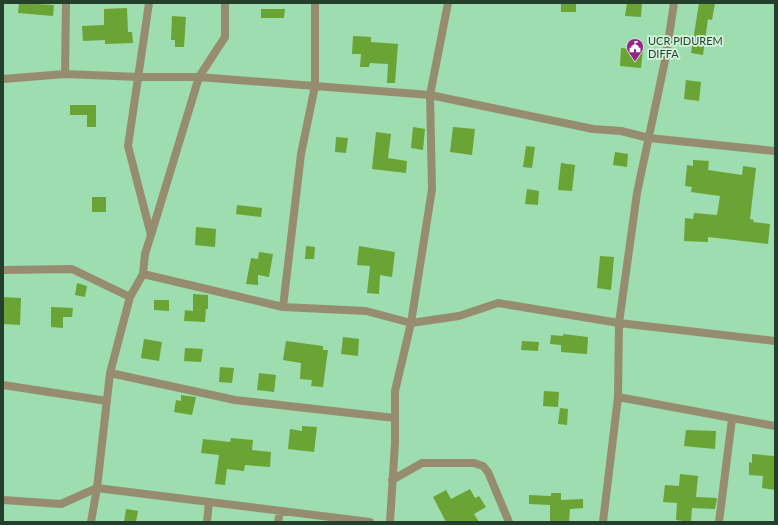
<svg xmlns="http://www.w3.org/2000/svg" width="778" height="525" font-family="Lato,sans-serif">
  <rect width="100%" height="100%" fill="#9dddaf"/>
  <path fill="#6aa434" d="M 19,3 L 54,5 L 53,16 L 18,13 Z
    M 561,3 L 576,3 L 576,12 L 561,12 Z
    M 627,3 L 642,3 L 641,17 L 625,16 Z
    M 699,3 L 715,3 L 712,20 L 708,19 L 703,55 L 691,53 Z
    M 127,8 L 128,32 L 132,32 L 133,43 L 105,44 L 105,40 L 83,41 L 82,26 L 104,25 L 104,9 Z
    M 261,9 L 285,9 L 284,18 L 261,18 Z
    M 172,16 L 186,17 L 184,47 L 175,47 L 175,40 L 171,40 Z
    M 353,36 L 371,37 L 371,42 L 398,44 L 395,83 L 387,83 L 388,64 L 370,63 L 369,67 L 360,67 L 361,54 L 352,54 Z
    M 621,48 L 643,50 L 641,68 L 620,66 Z
    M 686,80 L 701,82 L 699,101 L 684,99 Z
    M 70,105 L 96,105 L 96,127 L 87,127 L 87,115 L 70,115 Z
    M 413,127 L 425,129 L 423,150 L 411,148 Z
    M 453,127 L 475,129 L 472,155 L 450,152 Z
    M 376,132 L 391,134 L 388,158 L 407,161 L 406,173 L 372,169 Z
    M 336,137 L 348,138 L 346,153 L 335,152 Z
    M 526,146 L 535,147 L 532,168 L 523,167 Z
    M 615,152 L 628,154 L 627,167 L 613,165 Z
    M 693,160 L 709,161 L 708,170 L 742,175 L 743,166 L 756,168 L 750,219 L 754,220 L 753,222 L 770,224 L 768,244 L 708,237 L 708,242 L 684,241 L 685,218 L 693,219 L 694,213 L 717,215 L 720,196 L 691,192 L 692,187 L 685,186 L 687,165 L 693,166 Z
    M 561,163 L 575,165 L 572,191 L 558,190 Z
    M 527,189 L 539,191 L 538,205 L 525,204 Z
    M 92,197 L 106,197 L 106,212 L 92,212 Z
    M 237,205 L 262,208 L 261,217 L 236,214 Z
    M 196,227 L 216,229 L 215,247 L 195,245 Z
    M 306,246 L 315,247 L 314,259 L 305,259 Z
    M 359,246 L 395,252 L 392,277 L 380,275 L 379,294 L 367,293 L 370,266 L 357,265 Z
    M 259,252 L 273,254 L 269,277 L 258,275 L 258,285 L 246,284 L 251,258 L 258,259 Z
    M 600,256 L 614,257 L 611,290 L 597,288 Z
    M 77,283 L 87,286 L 85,297 L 75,295 Z
    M 193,294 L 208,295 L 208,309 L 206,309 L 205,322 L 184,321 L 185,310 L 193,311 Z
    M 3,297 L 21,298 L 20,325 L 3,324 Z
    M 154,300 L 169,300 L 169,311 L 154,310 Z
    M 51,307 L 73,308 L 72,317 L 63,317 L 63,328 L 51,327 Z
    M 563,334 L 588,337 L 587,354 L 561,352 L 561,345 L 550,344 L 551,335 L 563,336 Z
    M 343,337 L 359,339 L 358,356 L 341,354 Z
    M 144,339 L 162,342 L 159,361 L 141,358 Z
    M 286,341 L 323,346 L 323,350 L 328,350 L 323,387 L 311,386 L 312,380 L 300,379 L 301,363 L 283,360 Z
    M 522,341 L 539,342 L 538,351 L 521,350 Z
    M 185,348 L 203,349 L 201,362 L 184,361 Z
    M 220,367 L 234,368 L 232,383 L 219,382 Z
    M 259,373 L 276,375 L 274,392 L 257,390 Z
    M 544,391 L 559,392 L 558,407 L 543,406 Z
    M 181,395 L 196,397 L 192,415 L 174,412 L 176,400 L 181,401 Z
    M 560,408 L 568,409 L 567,425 L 558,424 Z
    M 302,426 L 317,427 L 314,452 L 288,449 L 290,429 L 302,431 Z
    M 686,430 L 716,431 L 715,449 L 684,446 Z
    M 231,438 L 253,440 L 252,450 L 271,452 L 270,467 L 245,465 L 244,471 L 227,469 L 225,485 L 215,484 L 219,455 L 201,453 L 203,439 L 230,442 Z
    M 752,454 L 774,456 L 775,490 L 762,488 L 763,476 L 749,475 L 749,462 L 752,463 Z
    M 680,474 L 698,476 L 696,497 L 717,498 L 715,509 L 692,508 L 691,522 L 676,520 L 677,503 L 663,502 L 665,485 L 679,486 Z
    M 470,489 L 475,498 L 479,496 L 486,507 L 474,514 L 479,522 L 446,522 L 433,497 L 446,490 L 451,499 Z
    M 551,493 L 561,493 L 561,500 L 583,499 L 583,508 L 570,509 L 569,522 L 550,522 L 550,505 L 529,504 L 529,495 L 551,496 Z
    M 126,509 L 138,511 L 136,522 L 124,522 Z"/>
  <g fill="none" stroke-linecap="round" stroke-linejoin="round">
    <path stroke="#968d71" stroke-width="8" d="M 65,74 L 66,3
      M 3,79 L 65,74 L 139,77 L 199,77 L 430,95 L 593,129 L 621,131 L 649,138 L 775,151
      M 151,235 L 199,77 L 225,37 L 225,3
      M 3,270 L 72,269 L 130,297
      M 143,274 L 283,307 L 366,311 L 411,323 L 459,316 L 498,303 L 619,323 L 775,341
      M 283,307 L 301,154 L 315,86 L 315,3
      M 110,373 L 235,400 L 395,418
      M 3,385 L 107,401
      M 618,397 L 775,426
      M 392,480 L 422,463 L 474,463 L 483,466 L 488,472 L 509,522
      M 3,500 L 61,504 L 97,488 L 370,522
      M 91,522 L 97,488 L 110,373 L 130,297 L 143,274 L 145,254 L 151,235 L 128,146 L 149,3
      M 207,522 L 209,502
      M 278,522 L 280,511
      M 390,522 L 395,443 L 395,391 L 411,323 L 432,189 L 430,95 L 448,3
      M 603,522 L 618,397 L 619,323 L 637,193 L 666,56 L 674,3
      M 719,522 L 732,419"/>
  </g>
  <defs>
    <symbol id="civic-pin" viewBox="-11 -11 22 30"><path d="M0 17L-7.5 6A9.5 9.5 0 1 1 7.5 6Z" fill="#932687" stroke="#d6f5de"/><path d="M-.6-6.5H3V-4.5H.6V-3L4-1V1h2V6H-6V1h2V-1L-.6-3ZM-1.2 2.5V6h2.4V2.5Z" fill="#fff"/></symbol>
  </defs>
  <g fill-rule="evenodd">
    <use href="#civic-pin" x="625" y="37" width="20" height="27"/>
  </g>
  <g text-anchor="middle" stroke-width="3.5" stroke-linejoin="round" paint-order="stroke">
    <g font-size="11" fill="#243f2c" stroke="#d6f5de" text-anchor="start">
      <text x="648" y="45">UCR PIDUREM<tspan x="648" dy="13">DIFFA</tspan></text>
    </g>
  </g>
  <rect width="778" height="525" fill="none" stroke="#243f2c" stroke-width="8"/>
</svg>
